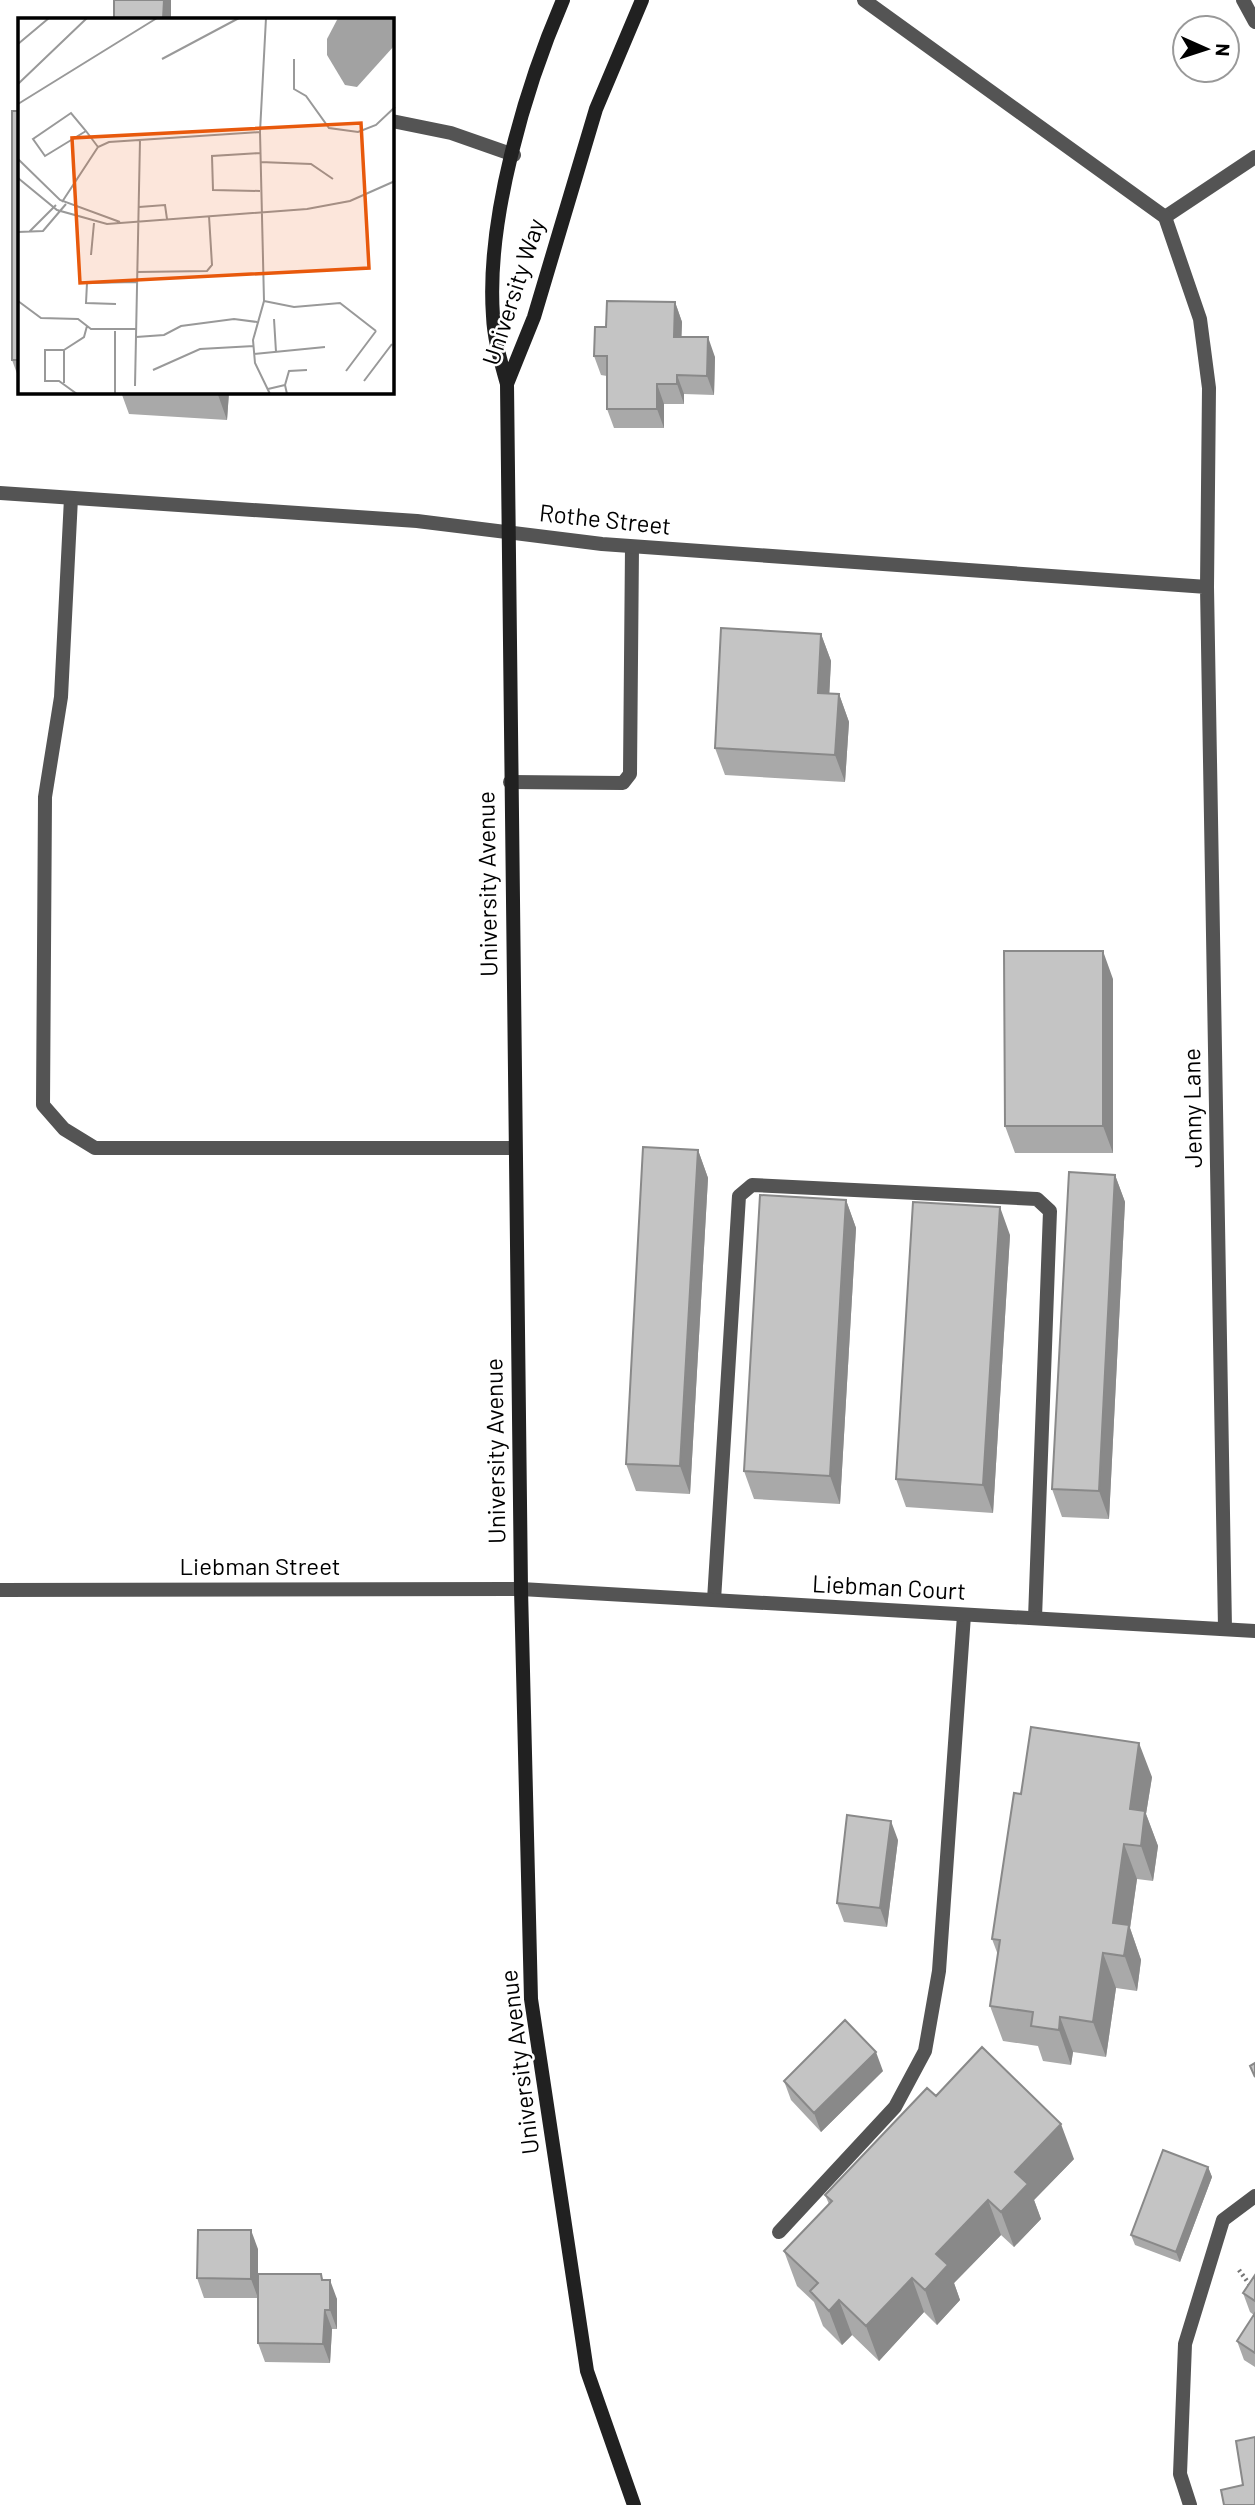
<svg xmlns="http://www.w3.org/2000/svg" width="1255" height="2505" font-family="Barlow,sans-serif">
  <rect width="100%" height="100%" fill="#fff"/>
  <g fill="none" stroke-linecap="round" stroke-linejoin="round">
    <path stroke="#767676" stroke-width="4.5" stroke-dasharray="2 3.5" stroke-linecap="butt" d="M 1239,2270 L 1255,2292"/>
    <path stroke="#545454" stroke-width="14" d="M 1243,0 L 1255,22
      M 392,121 L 451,133 L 514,155
      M 1165,217 L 1255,157
      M 71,498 L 61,697 L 45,797 L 43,1105 L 64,1129 L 95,1148 L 514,1148
      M 510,782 L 623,783 L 630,774 L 632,547
      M 714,1600 L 739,1196 L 752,1185 L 1037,1199 L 1050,1211 L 1035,1618
      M 779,2232 L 895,2107 L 925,2051 L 939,1971 L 964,1615"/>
    <path stroke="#545454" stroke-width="14" d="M 864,0 L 1165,217 L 1200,319 L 1209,388 L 1207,587 L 1225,1629
      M 0,493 L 417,521 L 602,544 L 1207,587
      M 0,1590 L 521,1589 L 1255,1631
      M 1190,2505 L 1180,2474 L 1185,2344 L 1223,2220 L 1255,2196"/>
    <path stroke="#212121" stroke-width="14" d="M 563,0 C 525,88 486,220 493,316 C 494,340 501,362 507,384 L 521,1589 L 531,1999 L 587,2371 L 634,2505
      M 507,384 L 534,317 L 596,109 L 642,0"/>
  </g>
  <path fill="#a9a9a9" d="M 19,111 L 19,379 L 12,360 Z
    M 675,302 L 682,322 L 681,337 L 715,357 L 714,395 L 684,394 L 684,404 L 664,404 L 664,428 L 614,428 L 607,409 L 607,376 L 601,375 L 594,356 L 606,327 Z
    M 121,392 L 229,392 L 227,420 L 129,414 Z
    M 821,634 L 831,661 L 829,694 L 839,694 L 849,722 L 845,782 L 725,775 L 715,748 Z
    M 1113,979 L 1113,1153 L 1015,1153 L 1005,1126 Z
    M 698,1150 L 708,1178 L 690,1494 L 636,1491 L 626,1464 Z
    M 1115,1175 L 1125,1202 L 1109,1519 L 1062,1517 L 1052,1489 Z
    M 846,1200 L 856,1228 L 840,1504 L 754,1499 L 744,1471 Z
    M 1010,1235 L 993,1513 L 906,1507 L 896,1479 Z
    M 1152,1777 L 1146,1814 L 1158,1846 L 1153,1881 L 1137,1879 L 1130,1928 L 1141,1960 L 1137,1991 L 1116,1988 L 1106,2057 L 1073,2052 L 1071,2065 L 1043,2061 L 1038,2046 L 1003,2041 L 990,2006 L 998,1955 L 992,1939 L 1021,1794 Z
    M 898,1840 L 887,1927 L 844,1922 L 837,1903 Z
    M 883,2071 L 821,2132 L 791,2100 L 784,2081 Z
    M 936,2096 L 1074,2159 L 1034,2200 L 1041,2219 L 1014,2247 L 1001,2235 L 954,2283 L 960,2300 L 937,2325 L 924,2312 L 879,2361 L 852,2335 L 842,2345 L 823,2326 L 814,2302 L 797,2286 L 784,2251 L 829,2204 L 825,2195 Z
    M 1208,2167 L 1212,2177 L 1180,2262 L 1135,2245 L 1131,2235 Z
    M 258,2249 L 258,2298 L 204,2298 L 197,2278 Z
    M 321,2274 L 323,2280 L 337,2299 L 337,2329 L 332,2329 L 330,2363 L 265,2362 L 258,2343 Z
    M 1255,2275 L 1255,2367 L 1244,2360 L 1237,2341 L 1254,2315 L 1250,2312 L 1243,2293 Z"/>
  <path fill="#898989" d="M 164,0 L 171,0 L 171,19 L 163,19 Z
    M 675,302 L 682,322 L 681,356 L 674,337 Z
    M 708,337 L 715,357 L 714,395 L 707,376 Z
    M 677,375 L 684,394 L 684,404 L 677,384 Z
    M 657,384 L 664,404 L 664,428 L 657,409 Z
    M 217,392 L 229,392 L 227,420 Z
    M 821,634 L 831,661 L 828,721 L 818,693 Z
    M 839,694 L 849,722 L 845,782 L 835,755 Z
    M 1103,951 L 1113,979 L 1113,1153 L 1103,1126 Z
    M 698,1150 L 708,1178 L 690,1494 L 680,1466 Z
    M 1115,1175 L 1125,1202 L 1109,1519 L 1099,1491 Z
    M 846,1200 L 856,1228 L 840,1504 L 830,1476 Z
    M 1000,1207 L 1010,1235 L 993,1513 L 983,1485 Z
    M 1139,1743 L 1152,1777 L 1146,1814 L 1158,1846 L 1153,1881 L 1141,1846 L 1130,1809 Z
    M 891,1821 L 898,1840 L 887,1927 L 880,1908 Z
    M 1124,1844 L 1137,1879 L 1130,1928 L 1141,1960 L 1137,1991 L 1113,1923 Z
    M 1103,1953 L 1116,1988 L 1106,2057 L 1093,2022 Z
    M 1060,2017 L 1073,2052 L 1071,2065 L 1059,2030 Z
    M 876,2052 L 883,2071 L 821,2132 L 814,2113 Z
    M 1061,2124 L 1074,2159 L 1034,2200 L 1041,2219 L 1014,2247 L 1001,2212 L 1015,2172 Z
    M 1208,2167 L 1212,2177 L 1180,2262 L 1176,2252 Z
    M 988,2200 L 1001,2235 L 954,2283 L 960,2300 L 937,2325 L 925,2290 L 936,2254 Z
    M 251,2230 L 258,2249 L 258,2298 L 251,2279 Z
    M 912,2278 L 924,2312 L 879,2361 L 866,2326 Z
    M 330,2280 L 337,2299 L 337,2329 L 330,2310 Z
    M 839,2300 L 852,2335 L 842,2345 L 829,2311 Z
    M 325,2310 L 332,2329 L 330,2363 L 323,2344 Z"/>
  <path fill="#c4c4c4" stroke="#898989" stroke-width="2" d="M 114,0 L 164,0 L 163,19 L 114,19 Z
    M 12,111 L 19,111 L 19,360 L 12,360 Z
    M 607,301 L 675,302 L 674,337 L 708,337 L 707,376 L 677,375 L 677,384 L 657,384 L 657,409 L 607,409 L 607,356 L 594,356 L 595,327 L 606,327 Z
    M 721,628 L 821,634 L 818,693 L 839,694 L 835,755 L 715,748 Z
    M 1004,951 L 1103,951 L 1103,1126 L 1005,1126 Z
    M 643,1147 L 698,1150 L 680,1466 L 626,1464 Z
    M 1069,1172 L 1115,1175 L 1099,1491 L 1052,1489 Z
    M 760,1195 L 846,1200 L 830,1476 L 744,1471 Z
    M 913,1202 L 1000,1207 L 983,1485 L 896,1479 Z
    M 1031,1727 L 1139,1743 L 1130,1809 L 1145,1811 L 1141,1846 L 1124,1844 L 1113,1923 L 1129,1925 L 1124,1956 L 1103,1953 L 1093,2022 L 1060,2017 L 1059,2030 L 1031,2026 L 1033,2012 L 990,2006 L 1000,1940 L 992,1939 L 1014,1793 L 1021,1794 Z
    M 847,1815 L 891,1821 L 880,1908 L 837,1903 Z
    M 845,2020 L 876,2052 L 814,2113 L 784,2081 Z
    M 982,2047 L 1061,2124 L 1015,2172 L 1028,2184 L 1001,2212 L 988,2200 L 936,2254 L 948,2265 L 925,2290 L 912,2278 L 866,2326 L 839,2300 L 829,2311 L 810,2291 L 818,2283 L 784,2251 L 832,2201 L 825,2195 L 927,2088 L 936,2096 Z
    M 1255,2063 L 1255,2077 L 1250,2066 Z
    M 1163,2150 L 1208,2167 L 1176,2252 L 1131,2235 Z
    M 198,2230 L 251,2230 L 251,2279 L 197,2278 Z
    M 258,2274 L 321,2274 L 322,2280 L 330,2280 L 330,2310 L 325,2310 L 323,2344 L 258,2343 Z
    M 1255,2275 L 1255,2301 L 1243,2293 Z
    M 1255,2313 L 1255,2353 L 1237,2341 Z
    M 1255,2437 L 1255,2505 L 1224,2505 L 1221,2490 L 1243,2485 L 1236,2441 Z"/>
  <g text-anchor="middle" stroke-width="5" stroke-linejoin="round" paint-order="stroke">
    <g font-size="24" fill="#000" stroke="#fff">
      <text transform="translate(514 292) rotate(-72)" y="8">University Way</text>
      <text transform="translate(605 520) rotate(6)" y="8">Rothe Street</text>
      <text transform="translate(488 884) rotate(-91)" y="8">University Avenue</text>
      <text transform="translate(1193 1108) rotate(-91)" y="8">Jenny Lane</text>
      <text transform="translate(496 1451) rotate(-91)" y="8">University Avenue</text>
      <text x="260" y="1575">Liebman Street</text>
      <text transform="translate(889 1588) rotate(3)" y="8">Liebman Court</text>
      <text transform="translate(520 2062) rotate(-97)" y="8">University Avenue</text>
    </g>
  </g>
  <g transform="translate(18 18)">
    <rect width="376" height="376" fill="#fff"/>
    <path d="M 320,0 L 376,0 L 376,28 L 339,69 L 327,67 L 309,37 L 309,21 Z" fill="#a2a2a2"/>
    <path fill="none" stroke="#999" stroke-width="2" d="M 248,0 L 242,114 L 246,283 L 235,322 L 237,345 L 252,376M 0,26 L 31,0M 144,41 L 221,0M 276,41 L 276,71 L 288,78 L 311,110 L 340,114 L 358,107 L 377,89M 0,66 L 69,0M 0,86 L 139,0M 68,113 L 27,138 L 15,121 L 53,95 L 68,113 L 80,129M 0,141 L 42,182 L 102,204M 242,144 L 293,146 L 315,161M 0,160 L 39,192 L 89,206 L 289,191 L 332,183 L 377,163M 242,173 L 195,172 L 194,138 L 242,135M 44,184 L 80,129 L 91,124 L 242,114M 121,189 L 147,187 L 149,201M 0,214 L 25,213 L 48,186M 11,214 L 38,187M 73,237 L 76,205M 119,254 L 189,253 L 194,247 L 191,198M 0,283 L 23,300 L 60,301 L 73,311 L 118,311M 246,283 L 276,289 L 322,285 L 358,313M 98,286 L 68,285 L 69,265 L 119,264M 256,301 L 258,334M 118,319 L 146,317 L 163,308 L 216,301 L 239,304M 46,332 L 66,319 L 69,308M 236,336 L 307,329M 135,352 L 182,331 L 236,328M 328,353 L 358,313M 346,363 L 374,326M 46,365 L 46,332 L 27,332 L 27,363 L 41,363 L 59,376M 267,367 L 271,353 L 289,352M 117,368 L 122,122M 250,371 L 267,367 L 269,376M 97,376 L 97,313"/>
    <path fill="#e8590c" fill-opacity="0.15" stroke="#e8590c" stroke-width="3.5" d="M 343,105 L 351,250 L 62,265 L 54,120 Z"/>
    <rect width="376" height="376" fill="none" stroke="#000" stroke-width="3.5"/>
  </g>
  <g transform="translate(1206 49) rotate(93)"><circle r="33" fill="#ffffff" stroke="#999999" stroke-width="2"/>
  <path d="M0-5L12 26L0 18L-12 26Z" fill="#000000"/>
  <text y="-10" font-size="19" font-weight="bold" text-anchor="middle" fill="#000000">N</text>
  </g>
</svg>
